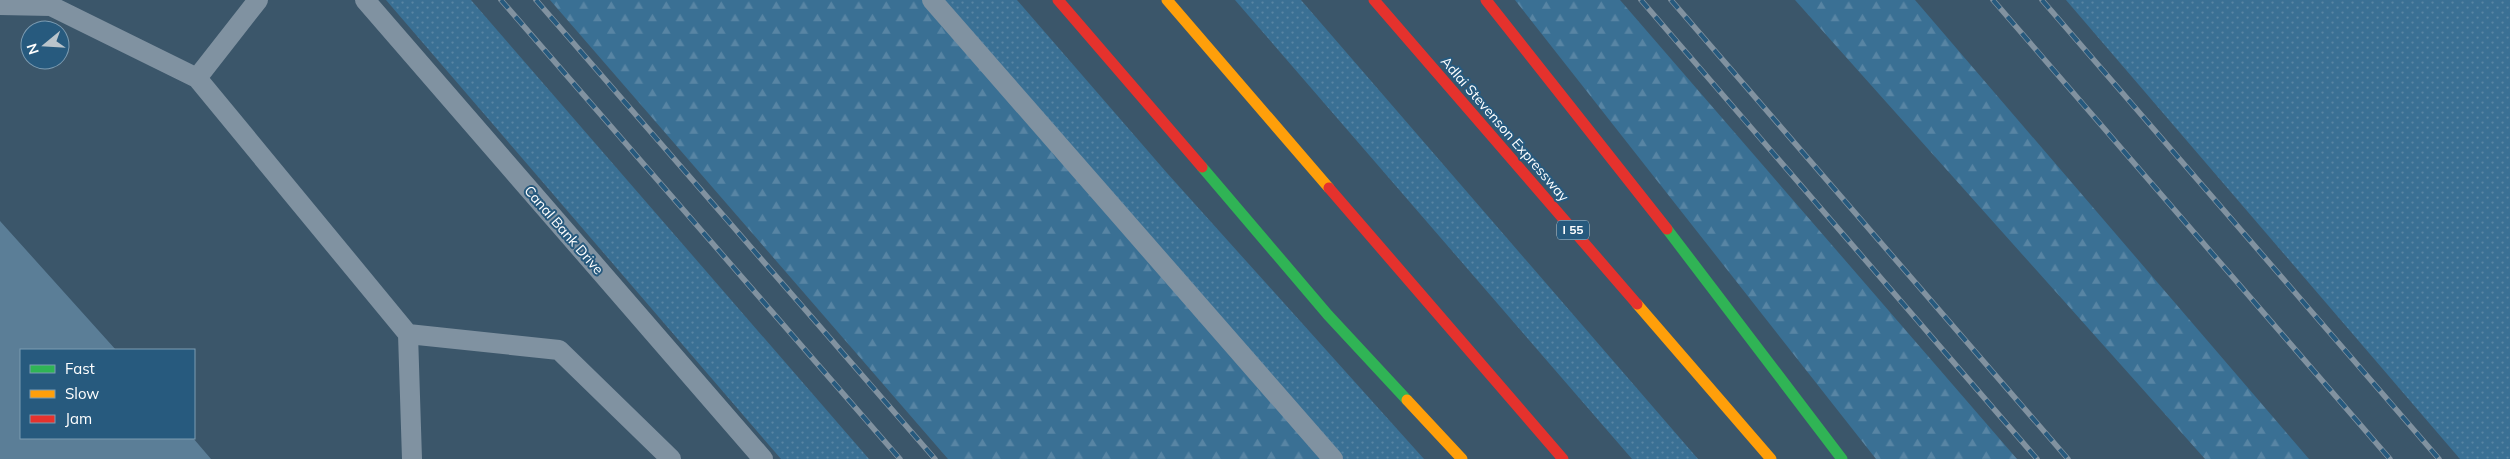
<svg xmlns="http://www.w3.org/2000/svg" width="2510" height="459" font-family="Mulish,sans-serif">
  <defs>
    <pattern id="grass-dots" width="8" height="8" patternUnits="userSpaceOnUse" patternTransform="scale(1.25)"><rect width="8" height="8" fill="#3a7094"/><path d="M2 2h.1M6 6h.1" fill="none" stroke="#5885a4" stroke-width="1.8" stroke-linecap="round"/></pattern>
    <pattern id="forest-firs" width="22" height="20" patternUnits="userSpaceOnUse" patternTransform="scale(1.25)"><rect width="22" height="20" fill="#3a7094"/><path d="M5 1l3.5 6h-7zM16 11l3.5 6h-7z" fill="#5885a4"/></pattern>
  </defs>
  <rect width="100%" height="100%" fill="#3b566a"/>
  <path fill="url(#grass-dots)" d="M 386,0 L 471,0 L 869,459 L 781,459 Z
    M 932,0 L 1017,0 L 1167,173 L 1424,459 L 1333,459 Z
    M 1235,0 L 1301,0 L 1698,459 L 1632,459 Z
    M 2066,0 L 2510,0 L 2510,459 L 2460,459 Z"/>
  <path fill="url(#forest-firs)" d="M 550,0 L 932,0 L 1333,459 L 948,459 Z
    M 1515,0 L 1620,0 L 2017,459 L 1876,459 Z
    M 1795,0 L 1915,0 L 2309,459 L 2205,459 Z"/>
  <path fill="#5b7e97" d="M 0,221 L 116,350 L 21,350 L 21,438 L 193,438 L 211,459 L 0,459 Z"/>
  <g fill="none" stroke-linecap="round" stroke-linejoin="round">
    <path stroke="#8092a1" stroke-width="20" d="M 258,0 L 197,78 L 408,334 L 412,459
      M 365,0 L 763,459
      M 932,0 L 1333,459
      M 0,5 L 51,6 L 197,78
      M 408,334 L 559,350 L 671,459"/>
    <path stroke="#30b455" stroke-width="11" d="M 1202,167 L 1328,315 L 1407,400
      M 1667,229 L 1842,459"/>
    <path stroke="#ff9f0a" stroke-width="11" d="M 1167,0 L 1329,188
      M 1637,304 L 1771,459
      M 1407,400 L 1462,459"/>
    <path stroke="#e5322d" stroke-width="11" d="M 1058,0 L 1202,167
      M 1374,0 L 1637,304
      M 1486,0 L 1667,229
      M 1329,188 L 1563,459"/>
    <defs>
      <path id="rail" d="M 501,0 L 900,459
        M 536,0 L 935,459
        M 1641,0 L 2037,459
        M 1671,0 L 2068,459
        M 1993,0 L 2390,459
        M 2042,0 L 2439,459"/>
    </defs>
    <use href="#rail" stroke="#8192a0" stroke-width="5.5"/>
    <use href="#rail" stroke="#275a7e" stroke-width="4" stroke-dasharray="11" stroke-linecap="butt"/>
  </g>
  <g text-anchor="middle" stroke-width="4" stroke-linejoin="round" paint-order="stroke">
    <rect fill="#275a7e" stroke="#beced8" stroke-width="1" x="1557" y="220.5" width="32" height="19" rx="4"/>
    <g font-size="12" font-weight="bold" fill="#fff">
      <text x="1573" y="234">I 55</text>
    </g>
    <g font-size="14" fill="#fff" stroke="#275a7e">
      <text transform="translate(1505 129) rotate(49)" y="5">Adlai Stevenson Expressway</text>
      <text transform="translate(564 230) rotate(49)" y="5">Canal Bank Drive</text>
    </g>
  </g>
  <rect x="20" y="349" width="175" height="90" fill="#275a7e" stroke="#7d9cb2"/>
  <rect x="30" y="365" width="25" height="8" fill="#30b455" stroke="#7d9cb2"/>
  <text x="65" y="374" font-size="15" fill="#ffffff">Fast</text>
  <rect x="30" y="390" width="25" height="8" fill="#ff9f0a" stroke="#7d9cb2"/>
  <text x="65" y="399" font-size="15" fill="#ffffff">Slow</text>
  <rect x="30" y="415" width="25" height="8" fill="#e5322d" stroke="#7d9cb2"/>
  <text x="65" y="424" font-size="15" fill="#ffffff">Jam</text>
  <g transform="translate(45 45) rotate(252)"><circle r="24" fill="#275a7e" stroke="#7d9cb2"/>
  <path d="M0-4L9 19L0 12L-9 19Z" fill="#bac4cb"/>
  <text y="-8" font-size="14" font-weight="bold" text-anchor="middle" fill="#ffffff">N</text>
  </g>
</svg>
